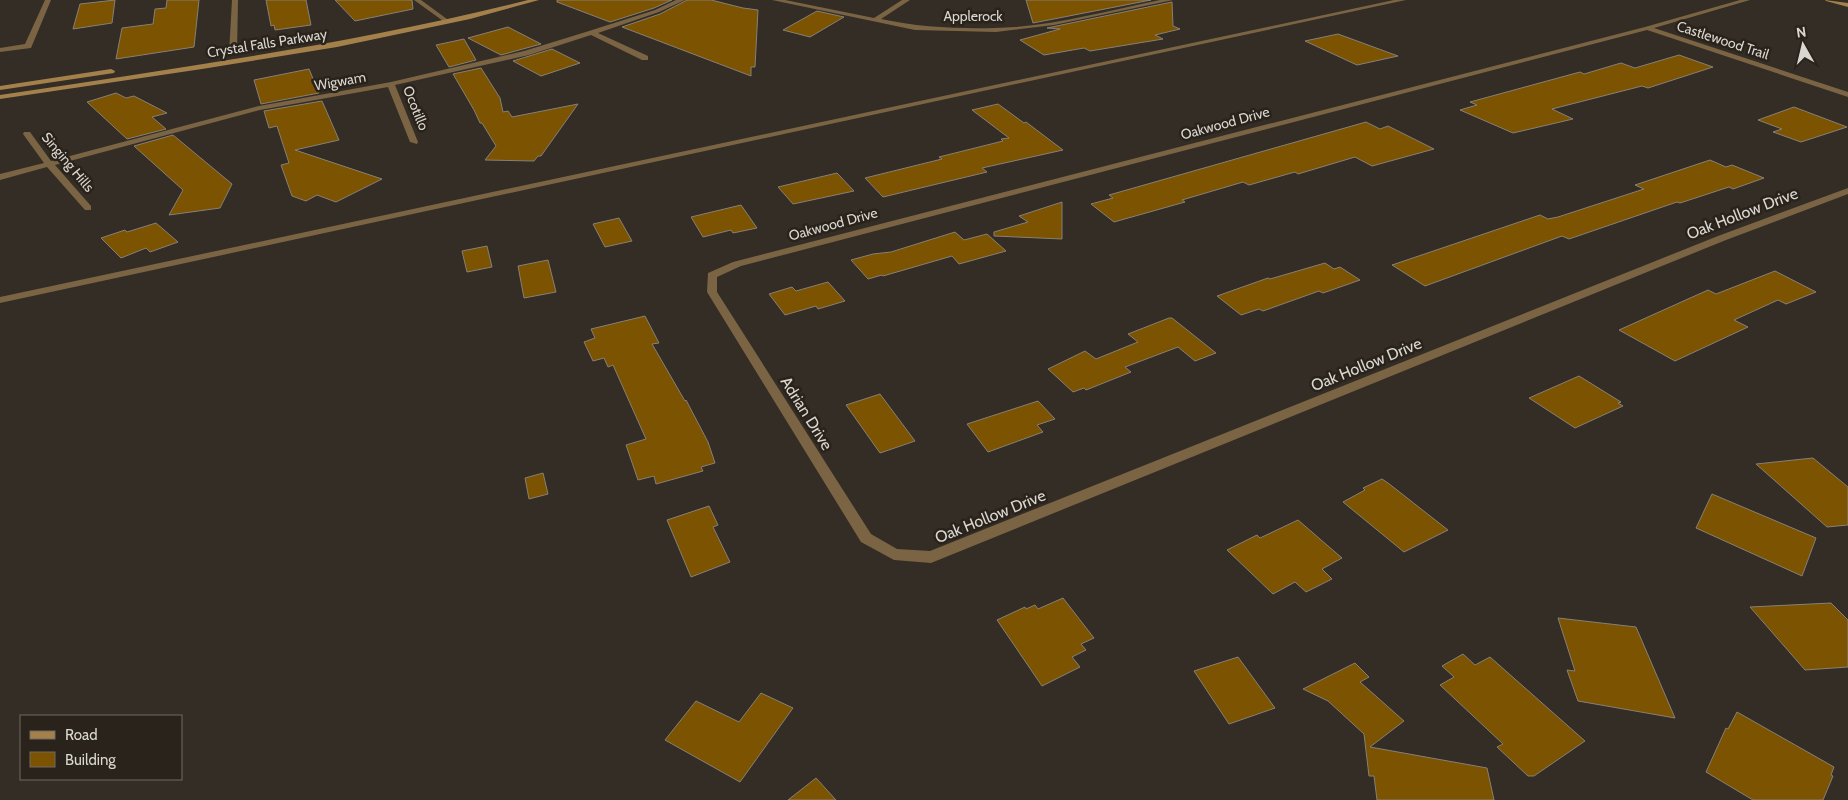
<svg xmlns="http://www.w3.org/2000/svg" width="1848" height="800" font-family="Cabin,sans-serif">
  <rect width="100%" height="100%" fill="#332d25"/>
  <path fill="#7b5301" stroke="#878076" d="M 115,0 L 112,23 L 73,29 L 80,4 Z
    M 167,0 L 199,0 L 194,47 L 116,59 L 122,28 L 153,24 L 155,9 L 166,8 Z
    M 266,0 L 306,0 L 311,25 L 275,30 L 274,25 L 271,26 Z
    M 335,0 L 412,0 L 413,9 L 355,21 Z
    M 557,0 L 672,0 L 654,8 L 610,22 L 557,2 Z
    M 687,0 L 711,0 L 743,8 L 758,10 L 755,67 L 751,67 L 751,76 L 622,27 L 660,14 Z
    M 1026,0 L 1151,0 L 1033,23 Z
    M 1172,2 L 1173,26 L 1180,29 L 1155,35 L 1163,39 L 1090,51 L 1084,48 L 1044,55 L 1020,40 L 1060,29 L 1047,28 Z
    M 817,11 L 844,17 L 810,37 L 783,30 Z
    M 508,27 L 541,44 L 501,55 L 468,38 Z
    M 1338,34 L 1398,56 L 1357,65 L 1305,41 Z
    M 464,39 L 476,60 L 449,67 L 436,45 Z
    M 552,49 L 580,63 L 541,76 L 513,61 Z
    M 1679,55 L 1713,67 L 1648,88 L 1642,86 L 1552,109 L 1573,119 L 1513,133 L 1460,110 L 1477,105 L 1470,102 L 1580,72 L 1584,74 L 1621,63 L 1635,68 Z
    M 481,68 L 500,98 L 503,112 L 508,111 L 512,117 L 578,104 L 541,156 L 538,156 L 534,161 L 485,160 L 496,146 L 482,123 L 480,123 L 474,110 L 453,74 Z
    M 309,69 L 319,93 L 261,104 L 254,80 Z
    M 116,93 L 126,98 L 134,96 L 167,113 L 152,117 L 166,129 L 127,139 L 87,102 Z
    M 322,101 L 339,140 L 295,150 L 382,179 L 336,202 L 317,195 L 306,201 L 292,196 L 281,165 L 289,163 L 277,126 L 269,128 L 264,111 Z
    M 998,104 L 1024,123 L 1026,122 L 1063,150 L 982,168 L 987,172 L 883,197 L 865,178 L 942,159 L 939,157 L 1003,141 L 1001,139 L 1009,138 L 972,110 Z
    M 1794,107 L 1847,127 L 1801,142 L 1773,132 L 1782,129 L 1758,120 Z
    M 1366,122 L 1380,129 L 1388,126 L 1434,149 L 1372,166 L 1355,157 L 1298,174 L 1295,172 L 1249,185 L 1243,182 L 1182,200 L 1185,202 L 1114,222 L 1091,204 L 1113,198 L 1109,195 Z
    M 173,135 L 232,184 L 220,208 L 169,215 L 183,190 L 134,146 Z
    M 1710,160 L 1726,167 L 1732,165 L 1764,178 L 1733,189 L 1729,187 L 1680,203 L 1677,202 L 1569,239 L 1562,236 L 1425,286 L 1392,265 L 1540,215 L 1548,219 L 1558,217 L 1644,189 L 1635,185 Z
    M 837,173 L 854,191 L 793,204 L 778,187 Z
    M 1062,202 L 1062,239 L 994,236 L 994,232 L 1028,222 L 1019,216 Z
    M 741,205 L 757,228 L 733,233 L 731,230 L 703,237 L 691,217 Z
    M 619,218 L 632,241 L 605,247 L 593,224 Z
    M 156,223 L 178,242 L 150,252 L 146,248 L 121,258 L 101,238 L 125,230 L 127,232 Z
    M 955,232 L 964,240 L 987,234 L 1006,251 L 959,264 L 952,256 L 883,276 L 882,275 L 868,279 L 851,260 L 873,254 L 891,252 Z
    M 487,246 L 492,267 L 467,272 L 462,251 Z
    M 548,260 L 556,292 L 524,298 L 518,266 Z
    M 1325,263 L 1334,269 L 1340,267 L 1360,280 L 1323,293 L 1319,291 L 1263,311 L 1259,309 L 1241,315 L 1217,296 L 1268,278 L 1270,279 Z
    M 1775,271 L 1816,292 L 1786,304 L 1778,300 L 1734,320 L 1748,327 L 1675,361 L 1619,330 L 1708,290 L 1716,294 Z
    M 828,282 L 845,301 L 818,309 L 816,306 L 785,315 L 769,294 L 792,287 L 796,291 Z
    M 645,316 L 659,343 L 652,344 L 685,401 L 686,400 L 708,442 L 715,463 L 701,467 L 703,471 L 656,484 L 654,476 L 638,480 L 626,445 L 646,439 L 613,365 L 608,367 L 604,358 L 593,361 L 584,342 L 595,338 L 591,329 Z
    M 1169,318 L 1172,318 L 1216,353 L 1195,361 L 1178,347 L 1125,367 L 1131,372 L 1086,390 L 1084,388 L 1073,392 L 1048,369 L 1085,351 L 1096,359 L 1138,342 L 1128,334 Z
    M 1579,376 L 1621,402 L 1618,403 L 1623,406 L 1575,428 L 1529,398 Z
    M 880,394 L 915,441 L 880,453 L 846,405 Z
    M 1038,401 L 1055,419 L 1037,425 L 1043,432 L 988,452 L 967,424 Z
    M 1813,458 L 1848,487 L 1848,525 L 1827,527 L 1756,464 Z
    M 543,473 L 548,494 L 529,499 L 525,478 Z
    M 1382,479 L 1388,483 L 1448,530 L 1404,552 L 1343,502 L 1365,490 L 1363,488 Z
    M 1712,494 L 1816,538 L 1802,576 L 1696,528 Z
    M 709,506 L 718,525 L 713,527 L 730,562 L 691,577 L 667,520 Z
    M 1298,520 L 1342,558 L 1322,569 L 1332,579 L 1306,592 L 1295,582 L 1273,594 L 1227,550 L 1257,535 L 1260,538 Z
    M 1063,598 L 1094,638 L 1081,644 L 1086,650 L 1072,657 L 1080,667 L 1042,686 L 997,620 L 1025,607 L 1026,609 L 1035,605 L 1038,609 Z
    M 1831,603 L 1848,620 L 1848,667 L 1805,670 L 1750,607 Z
    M 1558,618 L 1636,627 L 1675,718 L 1578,701 L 1567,670 L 1575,671 Z
    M 1463,654 L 1475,665 L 1490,657 L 1585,741 L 1534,776 L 1528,776 L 1497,747 L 1503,744 L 1440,685 L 1454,677 L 1442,666 Z
    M 1238,657 L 1275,708 L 1229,724 L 1194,671 Z
    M 1355,663 L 1369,677 L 1360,682 L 1404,721 L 1370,747 L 1487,768 L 1494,800 L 1377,800 L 1374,776 L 1369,776 L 1364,734 L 1328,701 L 1303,689 Z
    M 761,693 L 793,708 L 740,782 L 665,740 L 696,701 L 739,722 Z
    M 1737,712 L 1834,767 L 1831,775 L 1833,776 L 1823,800 L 1753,800 L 1706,772 L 1726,728 L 1728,729 Z
    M 816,778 L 836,800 L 788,800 Z"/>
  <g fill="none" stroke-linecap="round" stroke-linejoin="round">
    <path fill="#7a6443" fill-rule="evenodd" d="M 1394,0 L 1406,0 L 0,303 L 0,297 Z"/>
    <path fill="#7a6443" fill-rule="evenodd" d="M 45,0 L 51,0 L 31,48 L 0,52 L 0,48 L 25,44 Z
      M 232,0 L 238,0 L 237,53 L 233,55 L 229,53 Z
      M 414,0 L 421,0 L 451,22 L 446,23 Z
      M 676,0 L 685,0 L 659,12 L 598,33 L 648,56 L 648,60 L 642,60 L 591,35 L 529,55 L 395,85 L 418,142 L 417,144 L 410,142 L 388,87 L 260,110 L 55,165 L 91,206 L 91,210 L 85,210 L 47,167 L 0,180 L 0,174 L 44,163 L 23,134 L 24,132 L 30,132 L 51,161 L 259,106 L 391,82 L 524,51 L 589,31 L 655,10 Z
      M 772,0 L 785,0 L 874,18 L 902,0 L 910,0 L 881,19 C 918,27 957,29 995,28 C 1050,27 1106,11 1160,0 L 1173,0 L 1054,25 L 996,32 L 915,30 Z
      M 1740,0 L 1750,0 L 1654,28 L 1848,92 L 1848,97 L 1647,30 L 741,266 L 717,277 L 717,292 L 871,534 L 897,549 L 930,551 L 1718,236 L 1848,188 L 1848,194 L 1726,240 L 931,563 L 894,560 L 861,542 L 707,292 L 708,273 L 733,262 L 1645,27 Z"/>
    <path fill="#a4814b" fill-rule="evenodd" d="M 528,0 L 539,0 L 470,19 L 337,47 L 202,69 L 0,99 L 0,95 C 177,68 354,44 528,0 Z
      M 1825,0 L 1848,3 L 1848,7 L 1826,1 Z
      M 111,69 L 115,71 L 114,73 L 0,90 L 0,86 Z"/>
  </g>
  <g text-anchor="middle" stroke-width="5" stroke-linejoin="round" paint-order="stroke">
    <g font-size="14" fill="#dad7d1" stroke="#29231b">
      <text x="973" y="21">Applerock</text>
      <text transform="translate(1723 40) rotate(18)" y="5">Castlewood Trail</text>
      <text transform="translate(267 43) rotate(-9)" y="5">Crystal Falls Parkway</text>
      <text transform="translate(340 81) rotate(-10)" y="5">Wigwam</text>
      <text transform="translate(416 108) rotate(68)" y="5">Ocotillo</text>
      <text transform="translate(1225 123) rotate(-15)" y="5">Oakwood Drive</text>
      <text transform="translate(68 162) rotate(50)" y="5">Singing Hills</text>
      <text transform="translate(833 224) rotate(-15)" y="5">Oakwood Drive</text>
    </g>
    <g font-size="16" fill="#dad7d1" stroke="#29231b">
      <text transform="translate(1742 213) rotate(-21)" y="6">Oak Hollow Drive</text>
      <text transform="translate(1366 364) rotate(-22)" y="6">Oak Hollow Drive</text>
      <text transform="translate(807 413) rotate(58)" y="6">Adrian Drive</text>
      <text transform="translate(990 516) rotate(-22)" y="6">Oak Hollow Drive</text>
    </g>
  </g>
  <rect x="20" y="715" width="162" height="65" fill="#29231b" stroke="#706b64"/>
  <rect x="30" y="731" width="25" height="8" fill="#a4814b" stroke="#706b64"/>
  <text x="65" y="740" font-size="15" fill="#dad7d1">Road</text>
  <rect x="30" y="752" width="25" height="15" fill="#7b5301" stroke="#706b64"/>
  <text x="65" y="765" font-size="15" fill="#dad7d1">Building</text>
  <g transform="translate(1803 45) rotate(352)" stroke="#29231b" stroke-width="4" paint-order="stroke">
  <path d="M0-4L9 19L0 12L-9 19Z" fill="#dad7d1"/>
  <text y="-8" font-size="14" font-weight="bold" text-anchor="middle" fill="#dad7d1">N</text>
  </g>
</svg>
